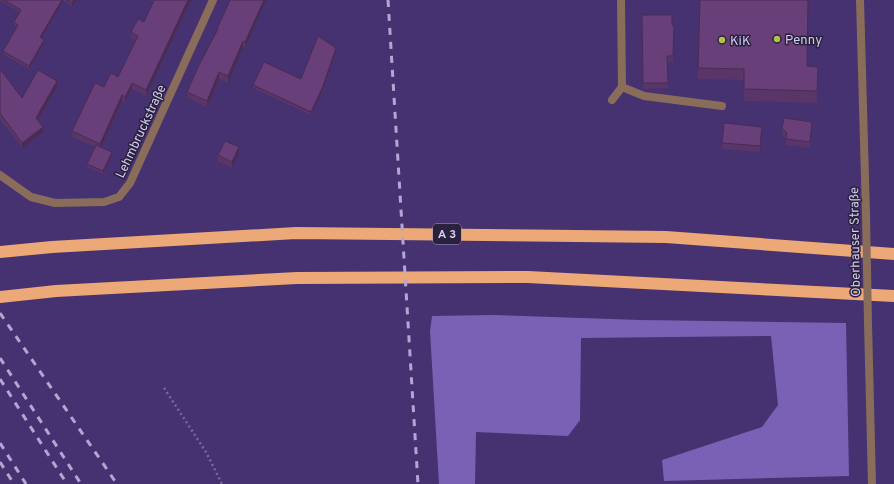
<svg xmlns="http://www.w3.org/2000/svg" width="894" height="484" font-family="Overpass,sans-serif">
  <rect width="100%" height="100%" fill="#463270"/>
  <path fill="#7a61b5" d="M 493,315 L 640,320 L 846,323 L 849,476 L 664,481 L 662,460 L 762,427 L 778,405 L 771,336 L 581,338 L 580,420 L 568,436 L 476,432 L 475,484 L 439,484 L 430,331 L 432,316 Z"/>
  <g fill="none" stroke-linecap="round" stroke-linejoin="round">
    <path stroke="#79699e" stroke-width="2.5" stroke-dasharray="2 3" stroke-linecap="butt" d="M 164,388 L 206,452 L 222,484"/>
    <path stroke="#896d5a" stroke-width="8" d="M 622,87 L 644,96 L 722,106"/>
    <path stroke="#896d5a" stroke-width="8" d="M 612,100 L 622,87 L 621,0
      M 0,175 L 31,197 L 55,203 L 104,202 L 119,197 L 130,183 L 213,0"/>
    <path stroke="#896d5a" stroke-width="8" d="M 860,0 L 866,214
      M 868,323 L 872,484"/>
    <path stroke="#eca877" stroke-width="12" d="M 0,252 L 52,247 L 296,233 L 666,237 L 894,254
      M 0,297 L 56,291 L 297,278 L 528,277 L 894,296"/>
    <path stroke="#b2a7d2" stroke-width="3" stroke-dasharray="7 7" stroke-linecap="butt" d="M 388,0 L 418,484
      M 0,313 L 117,484
      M 0,358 L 81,484
      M 0,379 L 67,484
      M 0,443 L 26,484
      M 0,462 L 14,484"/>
    <path stroke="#896d5a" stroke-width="8" d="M 866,214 L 868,323"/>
  </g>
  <path fill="#593667" d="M 0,0 L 76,0 L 72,6 L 63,1 L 42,38 L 44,43 L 29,69 L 3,54 L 3,51 L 17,27 L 14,26 L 14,22 L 20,12 L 0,1 Z
    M 154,0 L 191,0 L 146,96 L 132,89 L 125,102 L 122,101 L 101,147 L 112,155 L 103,174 L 87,167 L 87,164 L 95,147 L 72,137 L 72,131 L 104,87 L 118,77 L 135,40 L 131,38 L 131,32 L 144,22 Z
    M 230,0 L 266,0 L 245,48 L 243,47 L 228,83 L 219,79 L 207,107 L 187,98 L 187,92 L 217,32 L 217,29 Z
    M 642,15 L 674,26 L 673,62 L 667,62 L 668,88 L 643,89 Z
    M 336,52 L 323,90 L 311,115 L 253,88 L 253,85 L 301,79 Z
    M 807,66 L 818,67 L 817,103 L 744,101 L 744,80 L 698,79 L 698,68 Z
    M 0,69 L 22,98 L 57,87 L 38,120 L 43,132 L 22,148 L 0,119 Z
    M 782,128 L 812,128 L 810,148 L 786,145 L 786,139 L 782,134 Z
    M 762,133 L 760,152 L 722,149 L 722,143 Z
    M 239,153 L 232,168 L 218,162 L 218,155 Z"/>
  <path fill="#492c54" d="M 62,0 L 63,0 L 63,1 L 40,41 L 40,37 Z
    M 74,0 L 76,0 L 72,6 L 72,3 Z
    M 188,0 L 191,0 L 146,96 L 146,90 Z
    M 264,0 L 266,0 L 245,48 L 245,42 Z
    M 44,40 L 44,43 L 29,69 L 29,66 Z
    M 243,41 L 243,47 L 228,83 L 228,76 Z
    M 336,48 L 336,52 L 323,90 L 311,115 L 311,112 Z
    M 219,72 L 219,79 L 207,107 L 207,101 Z
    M 57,81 L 57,87 L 36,123 L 36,118 Z
    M 132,83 L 132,89 L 125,102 L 125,97 Z
    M 122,95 L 122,101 L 100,149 L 100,144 Z
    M 812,122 L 812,128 L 810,148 L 810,142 Z
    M 43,127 L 43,132 L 22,148 L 22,143 Z
    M 762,127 L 762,133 L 760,152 L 760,146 Z
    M 239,147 L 239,153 L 232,168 L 232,162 Z
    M 112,152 L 112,155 L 103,174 L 103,171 Z"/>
  <path fill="#683f78" stroke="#492c54" d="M 4,0 L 62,0 L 40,37 L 44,40 L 29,66 L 3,51 L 18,25 L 14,22 L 21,10 Z
    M 67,0 L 74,0 L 72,3 Z
    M 154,0 L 188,0 L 146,90 L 132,83 L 125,97 L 122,95 L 100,144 L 72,131 L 95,83 L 104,87 L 111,73 L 118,77 L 138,36 L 131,32 L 138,19 L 144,22 Z
    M 230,0 L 264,0 L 245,42 L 243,41 L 228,76 L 219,72 L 207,101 L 187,92 L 199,65 L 218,29 L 217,29 Z
    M 700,0 L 808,0 L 807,66 L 818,67 L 817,91 L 744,89 L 744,69 L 698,68 Z
    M 642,15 L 672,15 L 672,25 L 674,26 L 673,56 L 667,56 L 668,83 L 643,83 Z
    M 318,36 L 336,48 L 323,86 L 311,112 L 253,85 L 264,62 L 301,79 Z
    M 0,69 L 22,98 L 38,70 L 57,81 L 36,118 L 43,127 L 22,143 L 0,113 Z
    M 784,118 L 812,122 L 810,142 L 786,139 L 787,133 L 782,128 Z
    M 724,123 L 762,127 L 760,146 L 722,143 Z
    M 225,141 L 239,147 L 232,162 L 218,155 Z
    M 96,145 L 112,152 L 103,171 L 87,164 Z"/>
  <g fill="#b3c24b" stroke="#29213d" stroke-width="1.5">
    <circle cx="777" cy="39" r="4"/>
    <circle cx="722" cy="40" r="4"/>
  </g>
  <g text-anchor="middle" stroke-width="3" stroke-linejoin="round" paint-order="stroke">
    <rect fill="#29213d" stroke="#a199bb" stroke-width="1" x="433" y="224" width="28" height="20" rx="3"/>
    <g font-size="12" font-weight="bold" fill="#d5ccf1">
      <text x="447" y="238">A 3</text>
    </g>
    <g font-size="13" fill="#d5ccf1" stroke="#29213d" text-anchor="start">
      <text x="785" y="44">Penny</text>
      <text x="730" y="45">KiK</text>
    </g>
    <g font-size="13" fill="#d5ccf1" stroke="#29213d">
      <text transform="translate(140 131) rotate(-65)" y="5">Lehmbruckstraße</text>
      <text transform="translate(854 242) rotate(-91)" y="5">Oberhauser Straße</text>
    </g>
  </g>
</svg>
